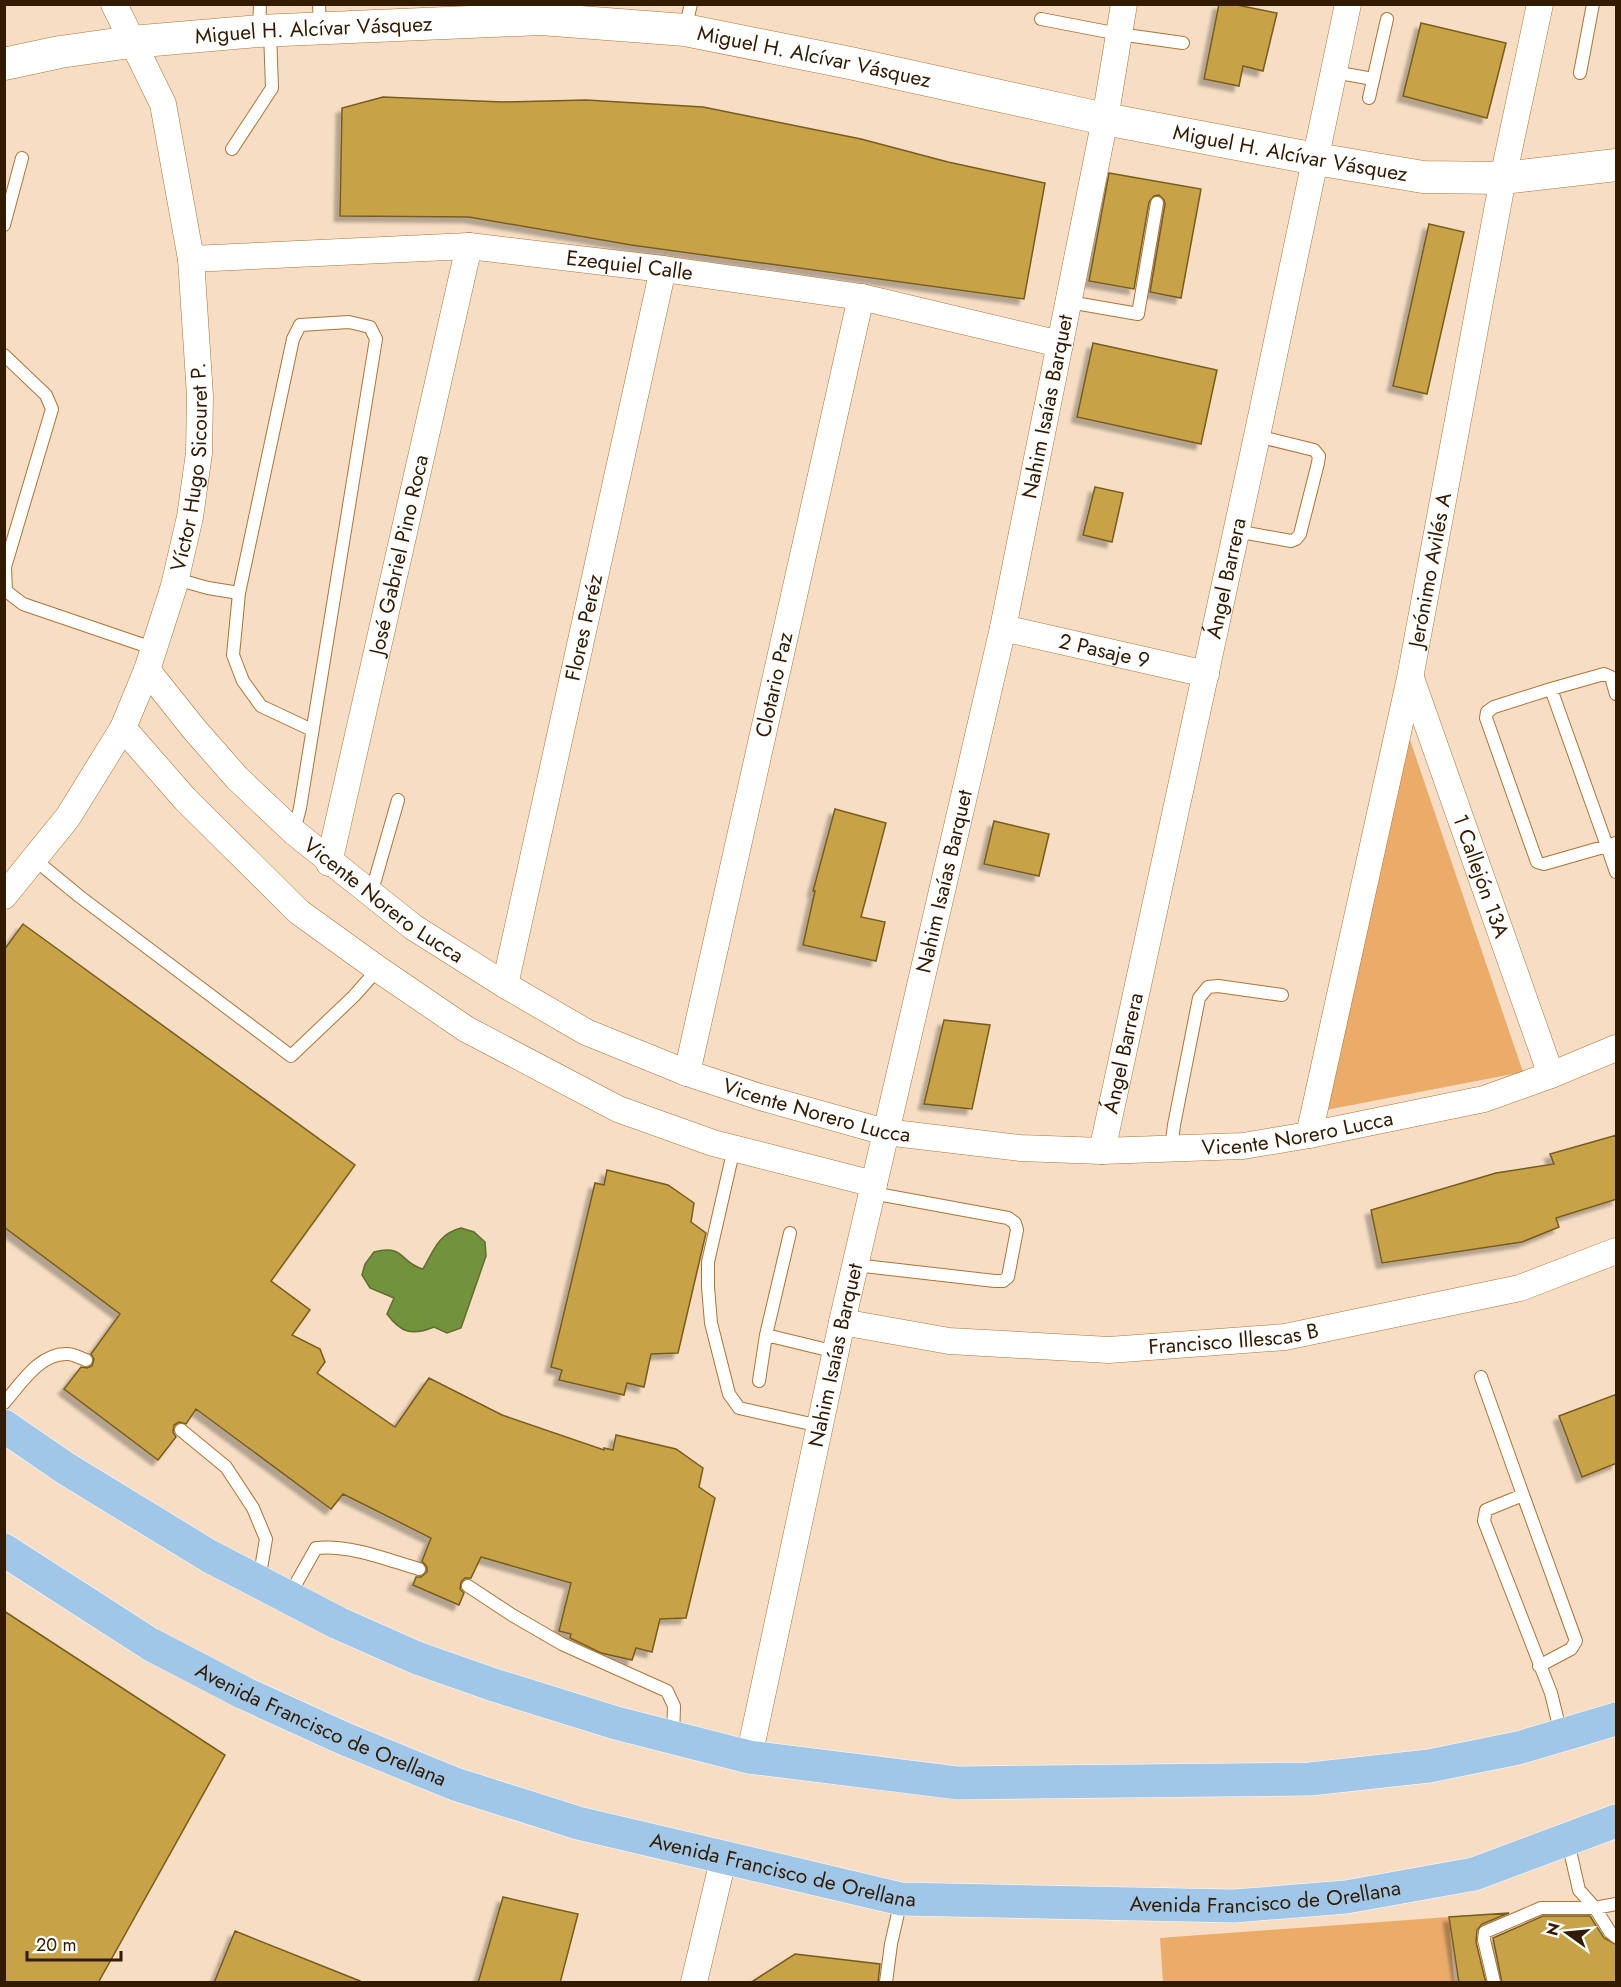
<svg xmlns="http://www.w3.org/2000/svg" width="1621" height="1987" font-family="Jost,sans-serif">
  <defs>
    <filter id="shadow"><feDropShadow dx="-5.5" dy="5.5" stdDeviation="1.5" flood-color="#0004"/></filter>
  </defs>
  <rect width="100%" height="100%" fill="#f6ddc4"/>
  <path fill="#ebac6a" d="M 1408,734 L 1523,1072 L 1326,1110 Z
    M 1449,1917 L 1454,1982 L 1163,1982 L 1160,1938 Z"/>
  <path fill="#73923e" stroke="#606e2c" stroke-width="1.5" d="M 461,1228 L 474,1232 L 485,1242 L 486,1256 L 461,1328 L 447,1333 L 434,1327 C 412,1336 401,1333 387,1314 L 394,1298 L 370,1288 L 362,1275 L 365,1264 L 374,1252 C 406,1244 399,1263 423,1269 C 434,1250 438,1234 461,1228 Z"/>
  <path fill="#c8a247" stroke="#775d1d" stroke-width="1.5" filter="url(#shadow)" d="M 1219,4 L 1232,4 L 1277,13 L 1263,71 L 1243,66 L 1239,86 L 1204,79 Z
    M 1421,23 L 1506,43 L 1487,118 L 1403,96 Z
    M 383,97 L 502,102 L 586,100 L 703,107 L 861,139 L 948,162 L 1045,183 L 1024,299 L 631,245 L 469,217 L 340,216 L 342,108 Z
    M 1109,173 L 1201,189 L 1181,298 L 1150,292 L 1165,204 L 1164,200 L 1159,195 L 1154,196 L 1149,202 L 1134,289 L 1089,281 Z
    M 1429,224 L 1464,232 L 1427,394 L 1393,386 Z
    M 1093,343 L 1217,370 L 1201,444 L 1077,417 Z
    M 1095,487 L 1123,493 L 1112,542 L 1083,535 Z
    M 835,809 L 886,823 L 861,917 L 885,922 L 876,961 L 803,945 L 815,891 L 813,891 Z
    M 994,821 L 1049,834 L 1039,876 L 984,864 Z
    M 23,924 L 355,1165 L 271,1281 L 310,1310 L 292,1335 L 320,1349 L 325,1362 L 317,1373 L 395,1427 L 429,1378 L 502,1415 L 604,1450 L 604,1448 L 613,1450 L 616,1435 L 676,1449 L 703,1468 L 699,1487 L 715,1498 L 686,1618 L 660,1619 L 652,1652 L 636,1648 L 632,1660 L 601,1653 L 570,1638 L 571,1634 L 559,1631 L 571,1583 L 481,1557 L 471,1578 L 465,1578 L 461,1582 L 460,1589 L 464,1593 L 459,1605 L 413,1585 L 416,1577 L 421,1577 L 427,1572 L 427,1567 L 422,1561 L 431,1538 L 343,1494 L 331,1509 L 196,1409 L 186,1424 L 179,1422 L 174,1425 L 173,1432 L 176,1437 L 158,1460 L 64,1389 L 81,1367 L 87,1368 L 92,1366 L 94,1359 L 91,1354 L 120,1314 L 4,1227 L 4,950 Z
    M 944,1020 L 990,1025 L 972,1109 L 924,1104 Z
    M 1617,1135 L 1617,1199 L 1556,1218 L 1559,1227 L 1522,1242 L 1382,1263 L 1371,1210 L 1496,1173 L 1554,1164 L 1550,1154 Z
    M 607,1170 L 668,1185 L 694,1203 L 691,1222 L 706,1233 L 678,1353 L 651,1354 L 644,1387 L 627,1383 L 624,1395 L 559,1380 L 562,1370 L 551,1367 L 595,1183 L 604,1185 Z
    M 1617,1394 L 1617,1463 L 1582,1477 L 1559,1416 Z
    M 4,1611 L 225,1755 L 98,1983 L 4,1983 Z
    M 503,1897 L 578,1914 L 560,1983 L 478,1983 Z
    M 1509,1913 L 1482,1924 L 1477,1930 L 1476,1942 L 1486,1983 L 1459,1983 L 1449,1917 Z
    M 1543,1916 L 1590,1916 L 1604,1938 L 1617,1945 L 1617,1983 L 1502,1983 L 1493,1938 Z
    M 235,1931 L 360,1981 L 359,1983 L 214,1983 Z
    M 795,1954 L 880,1964 L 878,1983 L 750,1983 Z"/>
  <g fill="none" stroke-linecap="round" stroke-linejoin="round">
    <defs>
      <path id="service" d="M 319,4 L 320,27
        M 1041,19 L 1119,34 L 1183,43
        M 685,29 L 691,4
        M 259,30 L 260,4
        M 1334,72 L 1373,79
        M 1580,73 L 1593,4
        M 1369,98 L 1387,19
        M 232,149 L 272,88 L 270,32
        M 4,225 L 22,158
        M 1069,302 L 1138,314 L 1157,203
        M 4,355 L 46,395 L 52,409 L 5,567 L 6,591 L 23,604 L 155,649
        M 1236,531 L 1291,541 L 1296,539 L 1300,534 L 1318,463 L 1319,456 L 1314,450 L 1257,436
        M 176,579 L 208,588 L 239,593 L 293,339 L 300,325 L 349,322 L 370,327 L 376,339 L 300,808 L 294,831
        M 239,593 L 233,655 L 243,681 L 261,706 L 312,730
        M 1551,689 L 1607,846 L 1544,864 L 1537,862 L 1486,718 L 1487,712 L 1494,707 Z
        M 1551,689 L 1604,674 L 1611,677 L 1616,694
        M 1616,843 L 1607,846 L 1616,872
        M 34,859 L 79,896 L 291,1056 L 354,996 L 378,969
        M 371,894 L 398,800
        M 734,1148 L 708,1262 L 708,1287 L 711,1323 L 729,1394 L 739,1408 L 820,1426
        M 1171,1149 L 1174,1125 L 1199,998 L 1208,987 L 1218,986 L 1282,995
        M 855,1265 L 995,1281 L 1003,1281 L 1008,1277 L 1017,1230 L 1015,1223 L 1008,1218 L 872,1193
        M 766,1335 L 836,1352
        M 1481,1377 L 1523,1495
        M 759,1381 L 766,1335 L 790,1233
        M 4,1403 C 20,1385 40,1352 68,1354 C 73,1354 80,1358 86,1360
        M 181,1430 L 226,1467 L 253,1508 L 266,1539 L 259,1580
        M 468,1586 L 512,1615 L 562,1644 L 667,1691 L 674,1706 L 673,1737
        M 289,1596 L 316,1548 C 352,1545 385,1559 419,1569
        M 1539,1666 L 1571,1649 L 1576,1641 L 1523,1495 L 1486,1510 L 1484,1521 L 1551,1693 L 1561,1734
        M 1568,1842 L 1579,1890 L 1595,1908 L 1610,1932 L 1616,1937
        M 886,1982 L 891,1944 L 901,1900
        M 1494,1982 L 1484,1940 L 1485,1932 L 1541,1908 L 1595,1908 L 1616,1904"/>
      <g id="minor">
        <path id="s1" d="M 191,259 L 469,246 L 663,269 L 861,297 L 1060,344"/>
        <path id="s2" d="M 1003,628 L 1206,674"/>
        <path id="s3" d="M 147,670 L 194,729 L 237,778 L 294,832 L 413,927 L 505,985 L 586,1032 L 687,1073 L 760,1097 L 885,1132 L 1020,1148 L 1102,1151 L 1243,1146 L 1309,1135 L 1484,1099 L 1551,1075 L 1616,1048"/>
        <path id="s4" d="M 1411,678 L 1551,1075"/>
        <path d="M 123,728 L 185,799 L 299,912 L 378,969 L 466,1029 L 618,1109 L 713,1143 L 874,1184"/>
        <path id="s5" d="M 329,863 L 469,246"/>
        <path id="s6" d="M 4,896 L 68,817 L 123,728 L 147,670 L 174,586 L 190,517 L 199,453 L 200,396 L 191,259 L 163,104 L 114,4"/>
        <path id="s7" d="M 505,985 L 663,269"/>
        <path id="s8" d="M 687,1073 L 861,297"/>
        <path id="s9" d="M 1309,1135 L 1410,678 L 1503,178 L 1540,4"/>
        <path id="s10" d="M 1102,1151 L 1257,436 L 1348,4"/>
        <path id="s11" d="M 842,1322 L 949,1341 L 1109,1350 L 1285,1337 L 1520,1288 L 1616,1251"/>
        <path id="s12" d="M 749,1757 L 842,1322 L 1003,628 L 1105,119 L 1124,4"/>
        <path d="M 694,1982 L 724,1856"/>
      </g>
      <g id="tertiary">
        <path id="s13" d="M 4,64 L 60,52 L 131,42 L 259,31 L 541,19 L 685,30 L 850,63 L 1105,119 L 1316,159 L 1423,177 L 1503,178 L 1616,165"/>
      </g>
      <g id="primary">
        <path d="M 4,1426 L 65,1468 L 209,1556 L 338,1623 L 417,1658 L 494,1685 L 616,1723 L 749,1757 L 959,1783 L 1310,1779 L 1429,1766 L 1518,1748 L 1616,1719"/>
        <path id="s14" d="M 4,1550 L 150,1644 L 244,1693 L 345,1739 L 455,1784 L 578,1823 L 901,1899 L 1234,1906 L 1346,1897 L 1474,1874 L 1616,1821"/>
      </g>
    </defs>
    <use href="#service" stroke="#ae7534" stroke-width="14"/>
    <use href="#minor" stroke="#ae7534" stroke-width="27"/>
    <use href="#tertiary" stroke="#ae7534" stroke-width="33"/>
    <use href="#primary" stroke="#fff" stroke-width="34"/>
    <use href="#service" stroke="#fff" stroke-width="12"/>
    <use href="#minor" stroke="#fff" stroke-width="26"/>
    <use href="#tertiary" stroke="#fff" stroke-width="32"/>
    <use href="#primary" stroke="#a1c7e8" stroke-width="33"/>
  </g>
  <g text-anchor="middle" stroke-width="5" stroke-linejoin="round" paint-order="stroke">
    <g font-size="21" fill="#321b01" stroke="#fff">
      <text dy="7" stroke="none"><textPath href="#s13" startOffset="312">Miguel H. Alcívar Vásquez</textPath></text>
      <text dy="7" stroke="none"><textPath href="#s13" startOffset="816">Miguel H. Alcívar Vásquez</textPath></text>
      <text dy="7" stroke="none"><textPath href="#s13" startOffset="1302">Miguel H. Alcívar Vásquez</textPath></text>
      <text dy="7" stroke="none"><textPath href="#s1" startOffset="440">Ezequiel Calle</textPath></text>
      <text dy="7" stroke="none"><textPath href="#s12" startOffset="1383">Nahim Isaías Barquet</textPath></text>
      <text dy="7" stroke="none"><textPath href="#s6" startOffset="478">Víctor Hugo Sicouret P.</textPath></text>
      <text dy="7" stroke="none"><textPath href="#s5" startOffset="316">José Gabriel Pino Roca</textPath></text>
      <text dy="7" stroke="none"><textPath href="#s9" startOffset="578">Jerónimo Avilés A</textPath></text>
      <text dy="7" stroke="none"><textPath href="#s10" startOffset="586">Ángel Barrera</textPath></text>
      <text dy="7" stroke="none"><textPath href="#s7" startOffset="366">Flores Peréz</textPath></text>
      <text dy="7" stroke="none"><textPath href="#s2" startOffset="104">2 Pasaje 9</textPath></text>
      <text dy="7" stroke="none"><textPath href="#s8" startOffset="398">Clotario Paz</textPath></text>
      <text dy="7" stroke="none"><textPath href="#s4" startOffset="210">1 Callejón 13A</textPath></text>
      <text dy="7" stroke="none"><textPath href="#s12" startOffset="897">Nahim Isaías Barquet</textPath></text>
      <text dy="7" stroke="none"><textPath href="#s3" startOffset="332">Vicente Norero Lucca</textPath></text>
      <text dy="7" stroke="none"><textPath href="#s10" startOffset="100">Ángel Barrera</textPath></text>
      <text dy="7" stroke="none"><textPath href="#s3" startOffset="818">Vicente Norero Lucca</textPath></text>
      <text dy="7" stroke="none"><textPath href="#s3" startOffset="1304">Vicente Norero Lucca</textPath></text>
      <text dy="7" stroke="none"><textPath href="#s11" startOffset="394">Francisco Illescas B</textPath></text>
      <text dy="7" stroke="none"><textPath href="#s12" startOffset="411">Nahim Isaías Barquet</textPath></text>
      <text dy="7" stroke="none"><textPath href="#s14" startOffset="363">Avenida Francisco de Orellana</textPath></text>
      <text dy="7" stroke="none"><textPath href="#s14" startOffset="849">Avenida Francisco de Orellana</textPath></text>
      <text dy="7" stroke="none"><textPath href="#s14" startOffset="1335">Avenida Francisco de Orellana</textPath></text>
    </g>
  </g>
  <rect width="1621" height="1987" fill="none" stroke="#321b01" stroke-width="12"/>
  <g transform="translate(1567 1933) rotate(285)" stroke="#ffffff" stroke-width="4.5" paint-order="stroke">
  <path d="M0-4.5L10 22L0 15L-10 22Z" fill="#321b01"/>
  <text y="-9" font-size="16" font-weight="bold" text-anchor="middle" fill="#321b01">N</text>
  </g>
  <path d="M27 1951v9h94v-9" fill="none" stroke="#321b01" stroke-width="3"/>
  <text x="36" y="1951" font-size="18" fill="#321b01" stroke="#ffffff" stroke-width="4.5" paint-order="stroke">20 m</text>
</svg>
